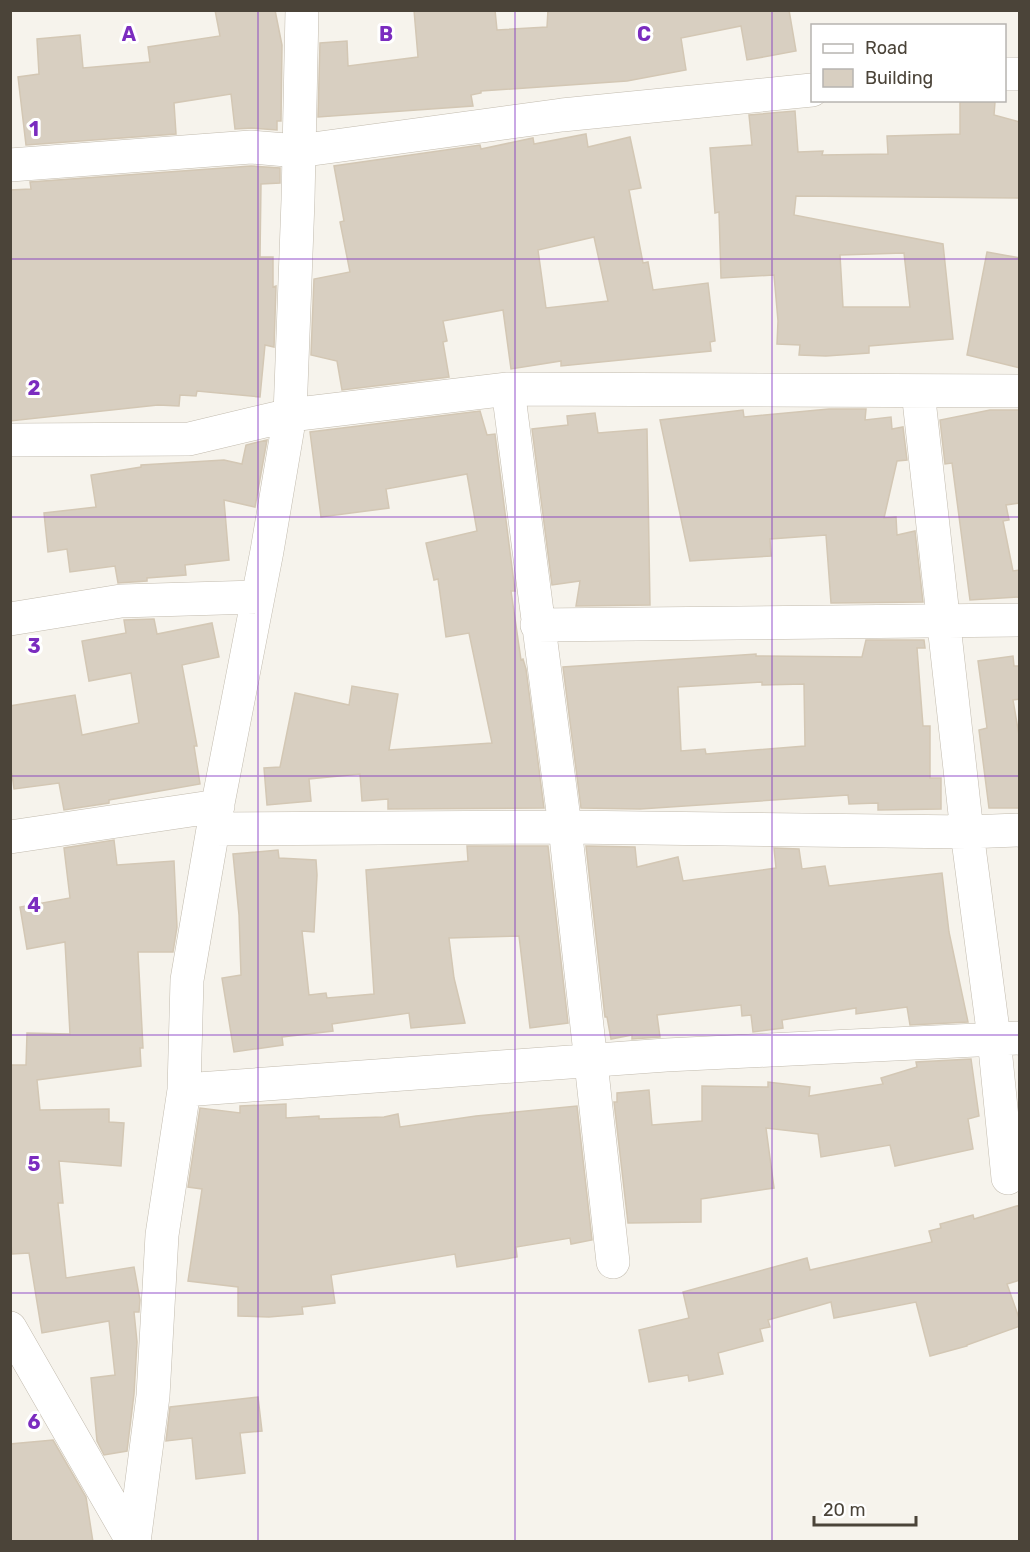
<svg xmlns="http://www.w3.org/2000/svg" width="1030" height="1552" font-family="Rubik,sans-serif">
  <rect width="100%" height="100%" fill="#f6f3ec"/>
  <path fill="#d8cfc1" stroke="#d3c7b4" stroke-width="1.5" fill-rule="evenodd" d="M 215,10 L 275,10 L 282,45 L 281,121 L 277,121 L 277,130 L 252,128 L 235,129 L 231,94 L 174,103 L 176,134 L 26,145 L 18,77 L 39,74 L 37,39 L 80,35 L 83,68 L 150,62 L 148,47 L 220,36 Z
    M 414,10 L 495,10 L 497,30 L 547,27 L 548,10 L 789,10 L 796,51 L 747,60 L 741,26 L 681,38 L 686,70 L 627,81 L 481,91 L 481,93 L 471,95 L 473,106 L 318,117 L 320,43 L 347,41 L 348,66 L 418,57 Z
    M 960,102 L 995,102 L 994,115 L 1020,122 L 1020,198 L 796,196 L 794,215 L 943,244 L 953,339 L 869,346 L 869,353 L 826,356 L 799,355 L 800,345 L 777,344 L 778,321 L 774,275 L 721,278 L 719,212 L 715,213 L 710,148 L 752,145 L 749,115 L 795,111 L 798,152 L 823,151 L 822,155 L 888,154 L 887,136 L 960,134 ZM 904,253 L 910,307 L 843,307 L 840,255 Z
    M 586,134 L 588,147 L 630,137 L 641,188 L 629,190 L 643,263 L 648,262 L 653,290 L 708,283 L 715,341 L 710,342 L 711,351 L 561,366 L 561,361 L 511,369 L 503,310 L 443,321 L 447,341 L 443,342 L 449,377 L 342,390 L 337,361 L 311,355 L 314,279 L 350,272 L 340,222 L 344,221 L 334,166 L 480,145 L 481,149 L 533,138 L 534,144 ZM 594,237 L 608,301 L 546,308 L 538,250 Z
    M 251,166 L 280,168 L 280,183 L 261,184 L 260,257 L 273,257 L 273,287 L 276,286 L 274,347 L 265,345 L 260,397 L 197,391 L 196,396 L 180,395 L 179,406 L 158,405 L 10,421 L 10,190 L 31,189 L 30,182 Z
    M 987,252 L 1020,258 L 1020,368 L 967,355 Z
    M 829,409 L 866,409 L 865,420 L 891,417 L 892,429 L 903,427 L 907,460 L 897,461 L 884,518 L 896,517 L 897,535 L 915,531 L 923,602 L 831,603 L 826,535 L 770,539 L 771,556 L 690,561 L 660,420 L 743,410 L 744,417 Z
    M 990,410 L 1020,410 L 1020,503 L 1006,505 L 1009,520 L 1003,521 L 1013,571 L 1020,570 L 1020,597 L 970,600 L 952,463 L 945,464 L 940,420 Z
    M 480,411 L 487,435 L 495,434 L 515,591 L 511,591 L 521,660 L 523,659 L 526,669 L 544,808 L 388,809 L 388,799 L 362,801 L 360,774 L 309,779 L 311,801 L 267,805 L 264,768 L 280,767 L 295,693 L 349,705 L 352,686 L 398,694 L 389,750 L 492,743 L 469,633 L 446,637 L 438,579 L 434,580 L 426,543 L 477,531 L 467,474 L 386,489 L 389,508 L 321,517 L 310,432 Z
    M 595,413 L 598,433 L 647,429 L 650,605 L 576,606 L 580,581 L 552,585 L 532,429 L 568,425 L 567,416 Z
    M 267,440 L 255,507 L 224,500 L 229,560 L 185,565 L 186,575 L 147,578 L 147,581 L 118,583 L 115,566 L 70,572 L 67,549 L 48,552 L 44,513 L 96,507 L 91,475 L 141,467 L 141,465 L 224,460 L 242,464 L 246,445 Z
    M 154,619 L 157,634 L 212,623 L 219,657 L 182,665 L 197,746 L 194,746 L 200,784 L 109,800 L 109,803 L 64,810 L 59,783 L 14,789 L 12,774 L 10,775 L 10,706 L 75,695 L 82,735 L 139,723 L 131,673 L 89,681 L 82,641 L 126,633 L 124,620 Z
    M 866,640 L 924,640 L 925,648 L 917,648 L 923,726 L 930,726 L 930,778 L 941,778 L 941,809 L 878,810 L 878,803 L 849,804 L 848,795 L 640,809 L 581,808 L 563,667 L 756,654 L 756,656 L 862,657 ZM 762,682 L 762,685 L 804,684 L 805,746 L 706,754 L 705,749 L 681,751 L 678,687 Z
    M 1013,656 L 1014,666 L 1020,666 L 1020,699 L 1013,700 L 1020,741 L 1020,808 L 989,808 L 979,730 L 987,728 L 978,661 Z
    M 114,840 L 117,865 L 174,861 L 177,927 L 173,952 L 138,952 L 143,1048 L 140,1048 L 141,1066 L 37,1080 L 40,1110 L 109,1109 L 109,1122 L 124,1123 L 121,1166 L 59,1161 L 63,1203 L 58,1203 L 66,1278 L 134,1267 L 140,1300 L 139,1312 L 134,1312 L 137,1342 L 134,1394 L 127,1451 L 104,1455 L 97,1441 L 91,1378 L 115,1375 L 109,1321 L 42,1333 L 29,1253 L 12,1254 L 10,1234 L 10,1065 L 26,1065 L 27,1033 L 70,1034 L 65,942 L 27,949 L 20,907 L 70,898 L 64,848 Z
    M 467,846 L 548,846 L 568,1023 L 530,1028 L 519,936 L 449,938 L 454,978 L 465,1023 L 411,1028 L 409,1013 L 332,1024 L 333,1031 L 282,1037 L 283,1045 L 234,1052 L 222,978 L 241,975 L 239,915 L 233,854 L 278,850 L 279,858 L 316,860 L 317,875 L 314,932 L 302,931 L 309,995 L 326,993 L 327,998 L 374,994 L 366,870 L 468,861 Z
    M 586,846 L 635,847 L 637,867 L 678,857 L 683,881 L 776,868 L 774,848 L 799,849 L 802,869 L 825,866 L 829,886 L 942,873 L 949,932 L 968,1022 L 910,1025 L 907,1007 L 856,1014 L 856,1008 L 782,1020 L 783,1028 L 753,1032 L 751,1015 L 742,1016 L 741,1005 L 657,1015 L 660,1037 L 632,1039 L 632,1035 L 611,1039 L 607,1017 L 605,1017 Z
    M 971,1059 L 979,1116 L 968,1119 L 973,1149 L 895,1166 L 890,1145 L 821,1157 L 818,1134 L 766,1128 L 774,1188 L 701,1199 L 701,1222 L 628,1223 L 614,1102 L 617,1102 L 617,1093 L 649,1090 L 652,1125 L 702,1121 L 702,1086 L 768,1087 L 768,1082 L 810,1087 L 809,1096 L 883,1084 L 881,1078 L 917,1067 L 916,1062 Z
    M 286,1104 L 286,1118 L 319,1116 L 319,1119 L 384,1117 L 398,1114 L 400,1127 L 476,1116 L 577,1106 L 592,1240 L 571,1244 L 570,1238 L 516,1247 L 517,1257 L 457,1267 L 455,1254 L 331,1275 L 335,1303 L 302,1307 L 303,1314 L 269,1317 L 238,1316 L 238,1287 L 188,1281 L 202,1189 L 188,1187 L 200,1108 L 240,1113 L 240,1106 Z
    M 1020,1205 L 1020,1280 L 1007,1284 L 1020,1321 L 1020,1326 L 967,1345 L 967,1346 L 930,1356 L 916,1302 L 834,1318 L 831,1302 L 768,1320 L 770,1327 L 760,1329 L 763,1341 L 718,1353 L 723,1374 L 689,1381 L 688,1375 L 649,1382 L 639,1330 L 689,1318 L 683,1292 L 807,1258 L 810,1270 L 932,1242 L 929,1231 L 941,1228 L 940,1224 L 973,1215 L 974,1219 Z
    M 258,1397 L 262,1431 L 240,1433 L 245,1473 L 196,1479 L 192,1438 L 166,1441 L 170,1407 Z
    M 53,1440 L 86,1497 L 93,1542 L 11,1542 L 10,1444 Z"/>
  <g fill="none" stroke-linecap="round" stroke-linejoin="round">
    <defs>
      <path id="street" d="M 1004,74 L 1020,74
        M 10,165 L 251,147 L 298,151 L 562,115 L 812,90
        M 508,389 L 565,827 L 613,1262
        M 918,391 L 967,832 L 994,1038 L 1008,1178
        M 10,440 L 189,439 L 290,415 L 508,389 L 1020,391
        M 10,619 L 121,601 L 258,597
        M 537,625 L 1020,620
        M 213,829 L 565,827 L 967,832 L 1020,830
        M 10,837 L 218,806
        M 184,1090 L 666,1055 L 1020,1038
        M 10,1328 L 133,1542
        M 134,1542 L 153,1396 L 162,1235 L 184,1090 L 187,980 L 213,829 L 267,551 L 290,415 L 298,200 L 302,10"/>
    </defs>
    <use href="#street" stroke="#c2bbae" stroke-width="34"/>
    <use href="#street" stroke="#fff" stroke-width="33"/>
  </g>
  <path fill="none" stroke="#7b2cbf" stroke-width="1.5" stroke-opacity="0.55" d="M 258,10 L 258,1542M 515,10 L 515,1542M 772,10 L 772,1542M 10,259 L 1020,259M 10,517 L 1020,517M 10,776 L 1020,776M 10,1035 L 1020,1035M 10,1293 L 1020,1293"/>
  <g font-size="20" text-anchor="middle" font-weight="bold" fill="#7b2cbf" stroke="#fff" stroke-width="6" stroke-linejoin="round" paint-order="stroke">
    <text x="129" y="41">A</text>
    <text x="386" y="41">B</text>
    <text x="644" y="41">C</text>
    <text x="34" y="136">1</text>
    <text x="34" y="395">2</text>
    <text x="34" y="653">3</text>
    <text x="34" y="912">4</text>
    <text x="34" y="1171">5</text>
    <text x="34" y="1429">6</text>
  </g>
  <rect width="1030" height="1552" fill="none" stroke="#4b4439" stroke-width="24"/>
  <rect x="811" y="24" width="195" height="78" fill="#ffffff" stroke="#b7b4b0" stroke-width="1.5"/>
  <rect x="823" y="44" width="30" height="9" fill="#ffffff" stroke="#b7b4b0" stroke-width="1.5"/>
  <text x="865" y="54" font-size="18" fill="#4b4439">Road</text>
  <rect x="823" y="69" width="30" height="18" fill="#d8cfc1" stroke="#b7b4b0" stroke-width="1.5"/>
  <text x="865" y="84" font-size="18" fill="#4b4439">Building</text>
  <path d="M814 1516v9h102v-9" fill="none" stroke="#4b4439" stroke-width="3"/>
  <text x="823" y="1516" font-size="18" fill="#4b4439" stroke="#ffffff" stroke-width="4.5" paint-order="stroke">20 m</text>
</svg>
